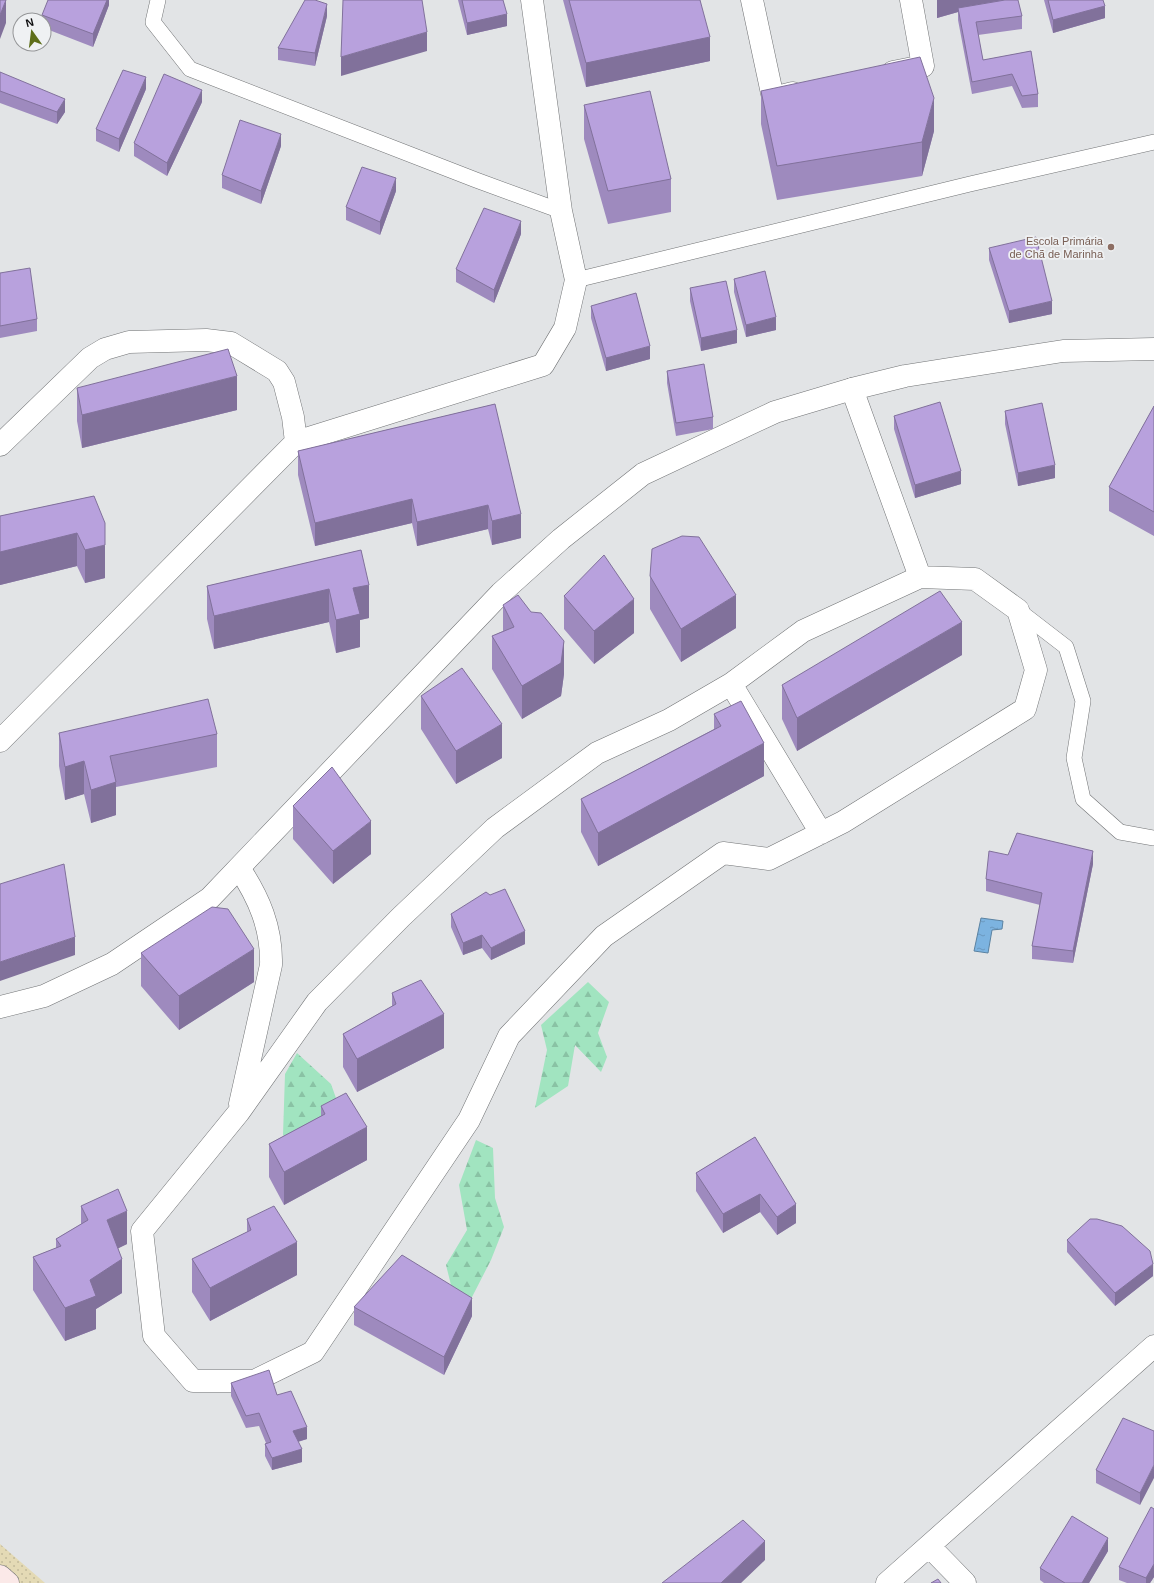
<svg xmlns="http://www.w3.org/2000/svg" width="1154" height="1583" font-family="Arial,sans-serif">
  <defs>
    <pattern id="forest-firs" width="22" height="20" patternUnits="userSpaceOnUse"><rect width="22" height="20" fill="#a1e4c0"/><path d="M5 1l3.5 6h-7zM16 11l3.5 6h-7z" fill="#89c2a4"/></pattern>
    <pattern id="sand-dots" width="8" height="8" patternUnits="userSpaceOnUse"><rect width="8" height="8" fill="#e4dab5"/><path d="M2 2h.1M6 6h.1" fill="none" stroke="#c2ba9a" stroke-width="1.8" stroke-linecap="round"/></pattern>
    <pattern id="water-ripples" width="26" height="14" patternUnits="userSpaceOnUse"><rect width="26" height="14" fill="#7cb3e0"/><path d="M2 4q2-2 4 0t4 0M15 11q2-2 4 0t4 0" fill="none" stroke="#6a99bf"/></pattern>
  </defs>
  <rect width="100%" height="100%" fill="#e2e4e6"/>
  <path fill="url(#forest-firs)" d="M 588,982 L 609,1002 L 598,1033 L 607,1057 L 601,1072 L 575,1045 L 568,1086 L 535,1108 L 547,1050 L 541,1025 Z
    M 297,1053 L 331,1084 L 346,1126 L 293,1146 L 283,1135 L 285,1074 Z
    M 476,1140 L 493,1148 L 495,1198 L 504,1227 L 491,1260 L 471,1299 L 452,1289 L 446,1265 L 467,1230 L 459,1185 Z"/>
  <path fill="url(#sand-dots)" d="M 0,1544 L 45,1583 L 0,1583 Z"/>
  <path fill="url(#water-ripples)" stroke="#5b82a1" d="M 981,918 L 1003,921 L 1002,929 L 992,930 L 988,953 L 974,951 Z"/>
  <g fill="none" stroke-linecap="round" stroke-linejoin="round">
    <defs>
      <path id="service" d="M 158,0 L 153,22 L 190,69 L 476,180 L 561,211
        M 576,280 L 970,184 L 1154,142
        M 1018,610 L 1066,647 L 1083,701 L 1074,758 L 1083,799 L 1120,832 L 1154,838"/>
      <path id="minor" d="M 752,0 L 773,98 L 793,93
        M 893,72 L 923,66 L 911,0
        M 852,389 L 920,577
        M 0,445 L 90,358 L 105,349 L 129,342 L 206,340 L 231,343 L 277,371 L 284,382 L 293,417 L 296,442
        M 920,577 L 975,579 L 1018,610 L 1036,670 L 1025,709 L 843,822 L 769,859 L 723,853 L 604,936 L 509,1036 L 469,1120 L 313,1352 L 254,1381 L 193,1381 L 154,1336 L 142,1231 L 239,1112 L 317,1002 L 401,917 L 495,828 L 597,753 L 669,720 L 731,684 L 803,631 Z
        M 731,684 L 821,833
        M 0,741 L 296,442 L 543,365 L 565,328 L 576,280 L 561,211 L 532,0
        M 239,868 C 259,898 272,928 271,965 L 240,1104
        M 929,1546 L 965,1583
        M 887,1583 L 1154,1346"/>
      <path id="tertiary" d="M 0,1007 L 44,996 L 112,964 L 210,898 L 501,593 L 561,539 L 643,474 L 775,412 L 852,389 L 905,376 L 1063,351 L 1154,349"/>
      <path id="secondary" d="M 0,1576 L 8,1583"/>
    </defs>
    <use href="#service" stroke="#717375" stroke-width="16"/>
    <use href="#minor" stroke="#717375" stroke-width="23"/>
    <use href="#tertiary" stroke="#717375" stroke-width="23"/>
    <use href="#secondary" stroke="#717375" stroke-width="23"/>
    <use href="#service" stroke="#fff" stroke-width="15"/>
    <use href="#minor" stroke="#fff" stroke-width="22"/>
    <use href="#tertiary" stroke="#fff" stroke-width="22"/>
    <use href="#secondary" stroke="#fbe9e8" stroke-width="22"/>
  </g>
  <path fill="#9e8abe" d="M 109,0 L 109,5 L 93,47 L 44,28 L 44,20 L 42,20 L 42,15 Z
    M 458,0 L 503,0 L 507,26 L 467,35 Z
    M 563,0 L 700,0 L 710,61 L 586,87 Z
    M 937,0 L 1003,0 L 1022,16 L 1022,29 L 978,35 L 983,60 L 1031,51 L 1038,94 L 1038,107 L 1022,108 L 1012,86 L 972,94 L 958,20 L 958,12 L 937,18 Z
    M 1044,0 L 1103,0 L 1105,18 L 1053,33 Z
    M 327,16 L 315,66 L 278,60 L 278,48 Z
    M 0,72 L 65,112 L 57,124 L 0,103 Z
    M 146,89 L 119,152 L 96,141 L 96,129 Z
    M 761,91 L 934,131 L 922,176 L 777,200 L 761,124 Z
    M 202,102 L 167,176 L 134,156 L 134,143 Z
    M 584,105 L 671,179 L 671,212 L 608,224 L 584,139 Z
    M 281,146 L 261,204 L 222,188 L 222,175 Z
    M 396,191 L 380,235 L 346,220 L 346,207 Z
    M 521,234 L 494,303 L 456,282 L 456,269 Z
    M 989,248 L 1052,314 L 1009,323 L 989,260 Z
    M 0,273 L 37,319 L 37,331 L 0,338 Z
    M 734,279 L 776,330 L 746,337 L 734,292 Z
    M 690,288 L 737,343 L 701,351 L 690,301 Z
    M 591,306 L 650,359 L 606,371 L 591,318 Z
    M 667,371 L 713,417 L 713,429 L 676,436 L 667,383 Z
    M 77,388 L 237,410 L 82,448 L 77,421 Z
    M 495,404 L 521,538 L 492,545 L 488,529 L 417,546 L 412,523 L 315,546 L 298,475 L 298,451 Z
    M 1154,406 L 1154,536 L 1109,511 L 1109,487 Z
    M 1005,411 L 1055,478 L 1018,486 L 1005,424 Z
    M 894,416 L 961,484 L 915,498 L 894,429 Z
    M 94,496 L 105,578 L 85,583 L 77,566 L 0,585 L 0,516 Z
    M 361,550 L 369,618 L 360,620 L 360,647 L 336,653 L 329,622 L 214,649 L 207,619 L 207,586 Z
    M 650,576 L 736,628 L 681,662 L 650,609 Z
    M 564,596 L 634,633 L 594,664 L 564,629 Z
    M 503,605 L 564,674 L 561,696 L 522,719 L 492,669 L 492,636 L 503,631 Z
    M 962,655 L 797,751 L 782,719 L 782,685 Z
    M 421,696 L 502,758 L 456,784 L 421,729 Z
    M 714,714 L 764,776 L 598,866 L 581,832 L 581,799 L 714,729 Z
    M 59,733 L 217,734 L 217,767 L 116,787 L 116,815 L 91,823 L 84,794 L 65,800 L 59,766 Z
    M 293,806 L 371,854 L 333,884 L 293,839 Z
    M 1008,855 L 1093,864 L 1073,963 L 1032,959 L 1032,946 L 1040,905 L 986,891 L 986,879 Z
    M 490,895 L 525,944 L 491,960 L 482,948 L 463,955 L 451,927 L 451,914 Z
    M 141,953 L 254,982 L 179,1030 L 141,986 Z
    M 392,993 L 444,1048 L 357,1092 L 343,1067 L 343,1034 L 392,1006 Z
    M 321,1106 L 367,1160 L 284,1205 L 269,1177 L 269,1144 L 321,1116 Z
    M 755,1137 L 796,1223 L 777,1235 L 760,1212 L 723,1233 L 696,1191 L 696,1173 Z
    M 81,1206 L 127,1244 L 118,1248 L 122,1293 L 96,1309 L 96,1329 L 65,1341 L 33,1290 L 33,1257 L 56,1248 L 56,1239 L 81,1224 Z
    M 247,1219 L 297,1275 L 210,1321 L 192,1292 L 192,1259 L 247,1232 Z
    M 1067,1240 L 1153,1276 L 1115,1306 L 1067,1252 Z
    M 354,1307 L 472,1316 L 444,1375 L 354,1325 Z
    M 231,1383 L 277,1395 L 307,1439 L 298,1442 L 302,1462 L 272,1470 L 265,1456 L 265,1444 L 266,1443 L 259,1426 L 246,1428 L 231,1396 Z
    M 1154,1431 L 1140,1505 L 1096,1483 L 1096,1470 Z
    M 1154,1509 L 1154,1577 L 1150,1583 L 1127,1583 L 1119,1580 L 1119,1567 Z
    M 1108,1551 L 1089,1583 L 1044,1583 L 1040,1580 L 1040,1568 Z"/>
  <path fill="#81719b" d="M 6,0 L 6,23 L 0,39 L 0,15 Z
    M 107,0 L 109,0 L 109,5 L 93,47 L 93,34 Z
    M 937,0 L 1003,0 L 958,8 L 958,12 L 937,18 Z
    M 327,4 L 327,16 L 315,66 L 315,53 Z
    M 1105,6 L 1105,18 L 1053,33 L 1053,20 Z
    M 507,14 L 507,26 L 467,35 L 467,23 Z
    M 427,32 L 427,51 L 341,76 L 341,57 Z
    M 710,37 L 710,61 L 586,87 L 586,63 Z
    M 146,77 L 146,89 L 119,152 L 119,139 Z
    M 202,90 L 202,102 L 167,176 L 167,163 Z
    M 934,98 L 934,131 L 922,176 L 922,142 Z
    M 65,99 L 65,112 L 57,124 L 57,112 Z
    M 281,134 L 281,146 L 261,204 L 261,191 Z
    M 396,178 L 396,191 L 380,235 L 380,222 Z
    M 521,221 L 521,234 L 494,303 L 494,290 Z
    M 1052,301 L 1052,314 L 1009,323 L 1009,311 Z
    M 776,317 L 776,330 L 746,337 L 746,325 Z
    M 737,330 L 737,343 L 701,351 L 701,338 Z
    M 650,346 L 650,359 L 606,371 L 606,358 Z
    M 237,376 L 237,410 L 82,448 L 82,415 Z
    M 1055,465 L 1055,478 L 1018,486 L 1018,473 Z
    M 961,471 L 961,484 L 915,498 L 915,485 Z
    M 412,499 L 412,523 L 315,546 L 315,523 Z
    M 488,505 L 488,529 L 417,546 L 417,522 Z
    M 521,514 L 521,538 L 492,545 L 492,521 Z
    M 77,533 L 77,566 L 0,585 L 0,552 Z
    M 105,545 L 105,578 L 85,583 L 85,550 Z
    M 369,585 L 369,618 L 360,620 L 360,647 L 336,653 L 336,620 L 353,588 Z
    M 329,589 L 329,622 L 214,649 L 214,616 Z
    M 736,595 L 736,628 L 681,662 L 681,629 Z
    M 634,599 L 634,633 L 594,664 L 594,631 Z
    M 962,622 L 962,655 L 797,751 L 797,718 Z
    M 564,641 L 564,674 L 561,696 L 522,719 L 522,686 Z
    M 502,724 L 502,758 L 456,784 L 456,751 Z
    M 764,743 L 764,776 L 598,866 L 598,833 Z
    M 84,761 L 84,794 L 65,800 L 65,767 Z
    M 116,782 L 116,815 L 91,823 L 91,790 Z
    M 371,821 L 371,854 L 333,884 L 333,851 Z
    M 1093,851 L 1093,864 L 1073,963 L 1073,951 Z
    M 525,931 L 525,944 L 491,960 L 491,948 Z
    M 482,935 L 482,948 L 463,955 L 463,943 Z
    M 75,937 L 75,955 L 0,981 L 0,962 Z
    M 254,949 L 254,982 L 179,1030 L 179,996 Z
    M 444,1014 L 444,1048 L 357,1092 L 357,1059 Z
    M 367,1127 L 367,1160 L 284,1205 L 284,1172 Z
    M 760,1194 L 760,1212 L 723,1233 L 723,1214 Z
    M 796,1204 L 796,1223 L 777,1235 L 777,1217 Z
    M 127,1211 L 127,1244 L 107,1254 L 107,1220 Z
    M 297,1242 L 297,1275 L 210,1321 L 210,1288 Z
    M 122,1259 L 122,1293 L 96,1309 L 96,1329 L 65,1341 L 65,1308 L 90,1280 Z
    M 1153,1264 L 1153,1276 L 1115,1306 L 1115,1293 Z
    M 472,1298 L 472,1316 L 444,1375 L 444,1357 Z
    M 307,1427 L 307,1439 L 293,1443 L 293,1431 Z
    M 302,1449 L 302,1462 L 272,1470 L 272,1458 Z
    M 1154,1465 L 1154,1478 L 1140,1505 L 1140,1493 Z
    M 1108,1538 L 1108,1551 L 1089,1583 L 1082,1583 Z
    M 765,1541 L 765,1560 L 741,1583 L 721,1583 Z
    M 1154,1564 L 1154,1577 L 1150,1583 L 1146,1583 L 1146,1578 Z"/>
  <path fill="#b8a1dd" stroke="#81719b" d="M 0,0 L 6,0 L 0,15 Z
    M 48,0 L 107,0 L 93,34 L 42,15 Z
    M 305,0 L 315,0 L 327,4 L 315,53 L 278,48 Z
    M 343,0 L 422,0 L 427,32 L 341,57 Z
    M 462,0 L 503,0 L 507,14 L 467,23 Z
    M 569,0 L 700,0 L 710,37 L 586,63 Z
    M 1005,0 L 1018,0 L 1022,16 L 976,22 L 983,60 L 1031,51 L 1038,94 L 1022,96 L 1012,74 L 972,82 L 958,8 Z
    M 1048,0 L 1103,0 L 1105,6 L 1053,20 Z
    M 920,57 L 934,98 L 922,142 L 777,166 L 761,91 Z
    M 123,70 L 146,77 L 119,139 L 96,129 Z
    M 0,72 L 65,99 L 57,112 L 0,91 Z
    M 164,74 L 202,90 L 167,163 L 134,143 Z
    M 650,91 L 671,179 L 608,191 L 584,105 Z
    M 240,120 L 281,134 L 261,191 L 222,175 Z
    M 362,167 L 396,178 L 380,222 L 346,207 Z
    M 484,208 L 521,221 L 494,290 L 456,269 Z
    M 1036,237 L 1052,301 L 1009,311 L 989,248 Z
    M 30,268 L 37,319 L 0,326 L 0,273 Z
    M 765,271 L 776,317 L 746,325 L 734,279 Z
    M 726,281 L 737,330 L 701,338 L 690,288 Z
    M 636,293 L 650,346 L 606,358 L 591,306 Z
    M 228,349 L 237,376 L 82,415 L 77,388 Z
    M 704,364 L 713,417 L 676,423 L 667,371 Z
    M 940,402 L 961,471 L 915,485 L 894,416 Z
    M 1042,403 L 1055,465 L 1018,473 L 1005,411 Z
    M 495,404 L 521,514 L 492,521 L 488,505 L 417,522 L 412,499 L 315,523 L 298,451 Z
    M 1154,406 L 1154,512 L 1109,487 Z
    M 94,496 L 105,523 L 105,545 L 85,550 L 77,533 L 0,552 L 0,516 Z
    M 682,536 L 699,537 L 736,595 L 681,629 L 650,576 L 652,549 Z
    M 361,550 L 369,585 L 353,588 L 360,614 L 336,620 L 329,589 L 214,616 L 207,586 Z
    M 604,555 L 634,599 L 594,631 L 564,596 Z
    M 940,591 L 962,622 L 797,718 L 782,685 Z
    M 518,595 L 531,612 L 541,613 L 564,641 L 561,663 L 522,686 L 492,636 L 514,627 L 503,605 Z
    M 462,668 L 502,724 L 456,751 L 421,696 Z
    M 208,699 L 217,734 L 110,756 L 116,782 L 91,790 L 84,761 L 65,767 L 59,733 Z
    M 741,701 L 764,743 L 598,833 L 581,799 L 721,726 L 714,714 Z
    M 332,767 L 371,821 L 333,851 L 293,806 Z
    M 1017,833 L 1093,851 L 1073,951 L 1032,946 L 1042,893 L 986,879 L 989,851 L 1008,855 Z
    M 64,864 L 75,937 L 0,962 L 0,884 Z
    M 505,889 L 525,931 L 491,948 L 482,935 L 463,943 L 451,914 L 486,892 L 490,895 Z
    M 212,907 L 228,909 L 254,949 L 179,996 L 141,953 Z
    M 421,980 L 444,1014 L 357,1059 L 343,1034 L 396,1004 L 392,993 Z
    M 346,1093 L 367,1127 L 284,1172 L 269,1144 L 325,1114 L 321,1106 Z
    M 755,1137 L 796,1204 L 777,1217 L 760,1194 L 723,1214 L 696,1173 Z
    M 118,1189 L 127,1211 L 107,1220 L 122,1259 L 90,1280 L 96,1296 L 65,1308 L 33,1257 L 61,1246 L 56,1239 L 88,1220 L 81,1206 Z
    M 274,1206 L 297,1242 L 210,1288 L 192,1259 L 251,1230 L 247,1219 Z
    M 1090,1219 L 1097,1219 L 1122,1226 L 1150,1251 L 1153,1264 L 1115,1293 L 1067,1240 Z
    M 402,1255 L 472,1298 L 444,1357 L 354,1307 Z
    M 269,1370 L 277,1395 L 291,1391 L 307,1427 L 293,1431 L 302,1449 L 272,1458 L 265,1444 L 271,1442 L 259,1413 L 246,1416 L 231,1383 Z
    M 1123,1418 L 1154,1431 L 1154,1465 L 1140,1493 L 1096,1470 Z
    M 1151,1507 L 1154,1509 L 1154,1564 L 1146,1578 L 1119,1567 Z
    M 1072,1516 L 1108,1538 L 1082,1583 L 1065,1583 L 1040,1568 Z
    M 743,1520 L 765,1541 L 721,1583 L 662,1583 Z
    M 938,1579 L 941,1583 L 931,1583 Z"/>
  <circle fill="#8d6e63" stroke="#eff1f3" stroke-width="1.5" cx="1111" cy="247" r="4"/>
  <g text-anchor="middle" stroke-width="3.5" stroke-linejoin="round" paint-order="stroke">
    <g font-size="11" fill="#785e54" stroke="#eff1f3" text-anchor="end">
      <text x="1103" y="245">Escola Primária<tspan x="1103" dy="13">de Chã de Marinha</tspan></text>
    </g>
  </g>
  <g transform="translate(32 32) rotate(346)"><circle r="19" fill="#eff1f3" stroke="#959698"/>
  <path d="M0-3L7 15L0 10L-7 15Z" fill="#5e6e1a"/>
  <text y="-6" font-size="11" font-weight="bold" text-anchor="middle" fill="#0e0e0f">N</text>
  </g>
</svg>
